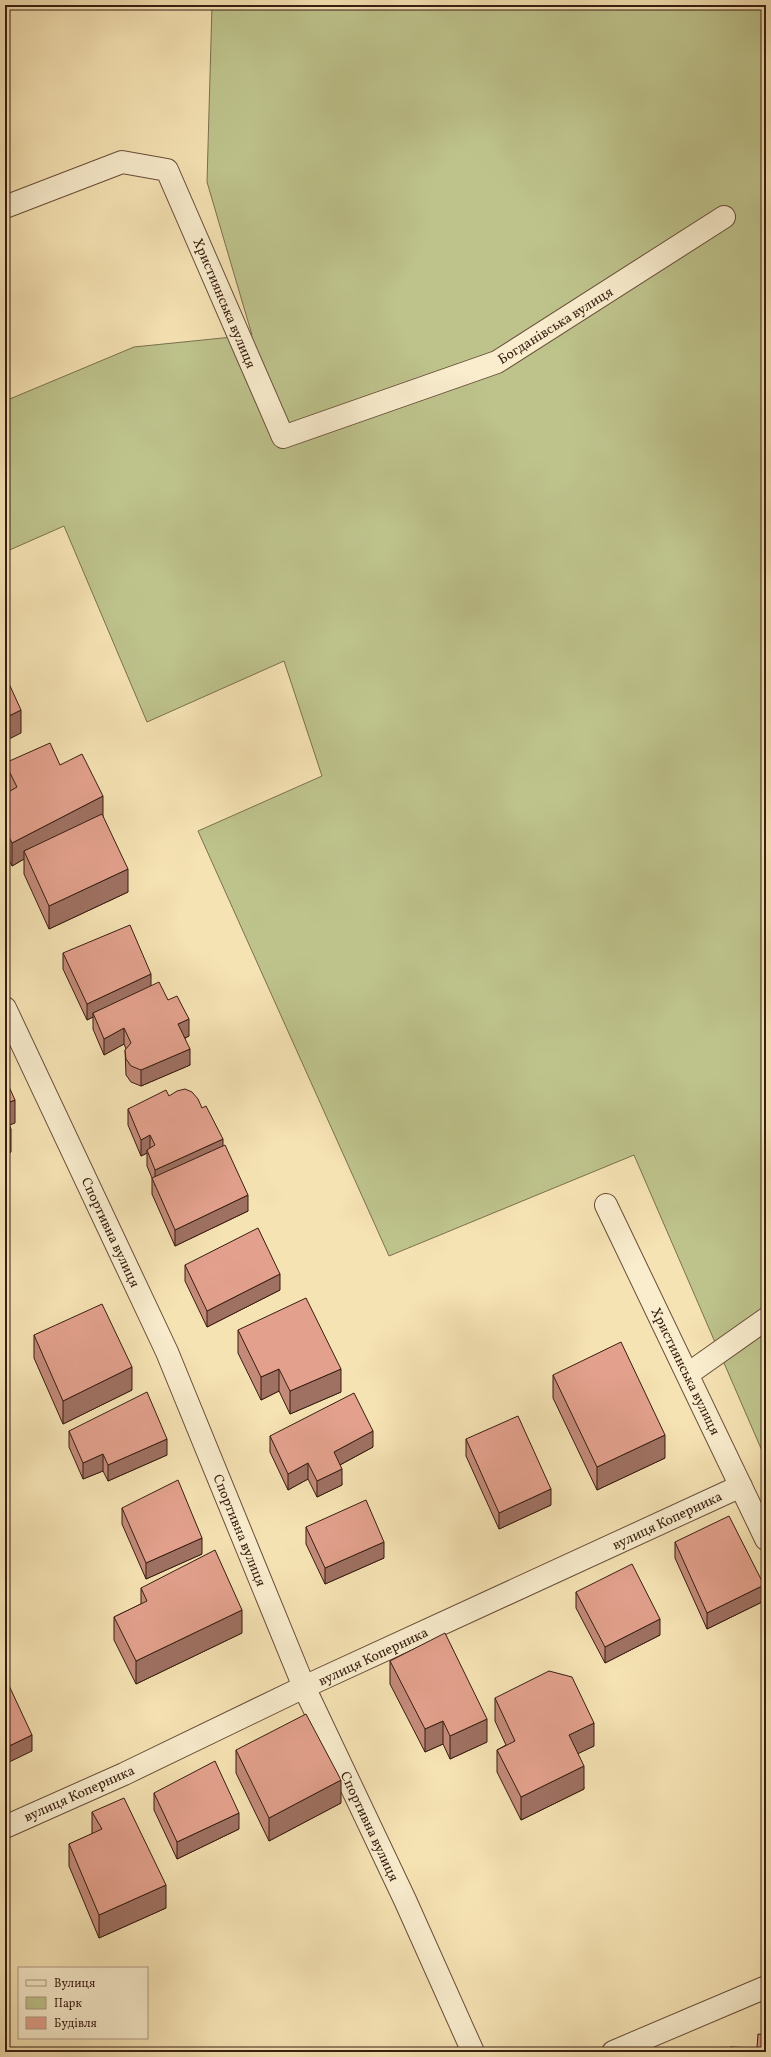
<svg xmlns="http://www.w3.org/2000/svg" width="771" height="2057" font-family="Vollkorn,serif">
  <rect width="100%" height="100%" fill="#f6e3b4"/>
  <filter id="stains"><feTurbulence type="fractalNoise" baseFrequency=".005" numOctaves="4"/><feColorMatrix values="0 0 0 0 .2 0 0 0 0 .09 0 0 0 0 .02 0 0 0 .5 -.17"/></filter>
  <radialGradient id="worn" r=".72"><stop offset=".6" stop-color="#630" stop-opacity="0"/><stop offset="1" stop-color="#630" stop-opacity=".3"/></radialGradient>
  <path fill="#bec38c" stroke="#7b704e" d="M 212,5 L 766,5 L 766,1460 L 634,1155 L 389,1256 L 198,831 L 322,776 L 284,661 L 147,722 L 64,526 L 5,552 L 5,401 L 134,347 L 252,335 L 207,182 Z"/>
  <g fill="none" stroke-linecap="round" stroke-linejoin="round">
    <defs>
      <path id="minor" d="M 5,207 L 122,162 L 167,170 L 283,437 L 497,362 L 724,217
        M 5,1008 L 167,1352 L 304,1687 L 405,1900 L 473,2052
        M 606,1205 L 766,1539
        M 688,1374 L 766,1319
        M 5,1827 L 124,1774 L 304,1687 L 741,1486
        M 613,2052 L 766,1987"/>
    </defs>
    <use href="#minor" stroke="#684e39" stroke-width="24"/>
    <use href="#minor" stroke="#f9edce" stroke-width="22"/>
  </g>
  <path fill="#c38a79" stroke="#381d10" d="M 5,763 L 60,765 L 103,818 L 128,892 L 49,929 L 24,874 L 24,859 L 12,866 L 5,852 L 5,794 L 8,792 L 5,786 Z
    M 63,953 L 151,986 L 168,1000 L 189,1036 L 185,1038 L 190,1065 L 141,1086 L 131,1082 L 126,1075 L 125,1050 L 126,1049 L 124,1044 L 104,1055 L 93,1029 L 93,1017 L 87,1020 L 63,969 Z
    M 169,1096 L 202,1108 L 223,1146 L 248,1211 L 175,1246 L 152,1194 L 152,1178 L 147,1166 L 147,1153 L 141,1156 L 128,1125 L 128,1109 Z
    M 185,1265 L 280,1290 L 207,1327 L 185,1281 Z
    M 238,1330 L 341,1392 L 290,1414 L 279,1391 L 261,1400 L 238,1353 Z
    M 34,1335 L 132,1390 L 63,1424 L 34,1358 Z
    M 553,1375 L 665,1458 L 597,1490 L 553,1398 Z
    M 69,1431 L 167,1455 L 108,1481 L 103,1471 L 83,1479 L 69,1447 Z
    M 270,1436 L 373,1447 L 340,1465 L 342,1485 L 317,1497 L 308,1479 L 288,1490 L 270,1452 Z
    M 466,1439 L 551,1505 L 499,1529 L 466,1456 Z
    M 122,1508 L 202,1554 L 146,1579 L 122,1524 Z
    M 306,1527 L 384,1558 L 325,1584 L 306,1544 Z
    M 675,1542 L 764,1601 L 707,1629 L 675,1558 Z
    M 141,1588 L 242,1633 L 136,1684 L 114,1640 L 114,1617 L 141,1604 Z
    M 576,1592 L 660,1635 L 605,1663 L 576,1608 Z
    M 390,1661 L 487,1742 L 450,1759 L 443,1744 L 425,1752 L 390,1684 Z
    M 495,1698 L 594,1746 L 578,1753 L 584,1789 L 521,1820 L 497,1772 L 497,1750 L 506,1745 L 495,1721 Z
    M 236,1750 L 341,1803 L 269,1841 L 236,1773 Z
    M 154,1793 L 239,1829 L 177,1859 L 154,1810 Z
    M 92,1812 L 166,1908 L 99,1938 L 69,1866 L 69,1844 L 92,1834 Z"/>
  <path fill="#9f7163" stroke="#381d10" d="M 21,710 L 21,733 L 5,741 L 5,718 Z
    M 103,796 L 103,819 L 24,851 L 24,859 L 12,866 L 12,843 Z
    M 128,869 L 128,892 L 49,929 L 49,906 Z
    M 151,974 L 151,990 L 93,1013 L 93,1017 L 87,1020 L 87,1004 Z
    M 189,1019 L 189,1036 L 178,1041 L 178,1024 Z
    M 124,1028 L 124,1044 L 104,1055 L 104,1039 Z
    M 190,1049 L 190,1065 L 141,1086 L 141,1070 Z
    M 15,1100 L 15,1123 L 5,1127 L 5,1104 Z
    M 11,1129 L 11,1152 L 5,1156 L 5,1133 Z
    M 150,1135 L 150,1152 L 147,1150 L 147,1153 L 141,1156 L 141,1140 Z
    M 223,1139 L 223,1155 L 155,1186 L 155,1170 Z
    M 248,1195 L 248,1211 L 175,1246 L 175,1230 Z
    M 280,1274 L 280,1290 L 207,1327 L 207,1311 Z
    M 132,1367 L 132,1390 L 63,1424 L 63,1401 Z
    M 279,1369 L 279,1391 L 261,1400 L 261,1377 Z
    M 341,1369 L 341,1392 L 290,1414 L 290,1391 Z
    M 373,1431 L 373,1447 L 334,1468 L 334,1452 Z
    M 665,1435 L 665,1458 L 597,1490 L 597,1467 Z
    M 167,1439 L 167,1455 L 108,1481 L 108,1465 Z
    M 103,1454 L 103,1471 L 83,1479 L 83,1463 Z
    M 308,1463 L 308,1479 L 288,1490 L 288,1474 Z
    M 342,1469 L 342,1485 L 317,1497 L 317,1481 Z
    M 551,1489 L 551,1505 L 499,1529 L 499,1513 Z
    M 202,1538 L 202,1554 L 146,1579 L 146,1563 Z
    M 384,1542 L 384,1558 L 325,1584 L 325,1568 Z
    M 764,1585 L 764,1601 L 707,1629 L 707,1613 Z
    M 242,1610 L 242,1633 L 136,1684 L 136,1661 Z
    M 660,1619 L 660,1635 L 605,1663 L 605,1647 Z
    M 487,1719 L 487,1742 L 450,1759 L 450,1736 Z
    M 443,1721 L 443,1744 L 425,1752 L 425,1729 Z
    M 594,1723 L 594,1746 L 569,1758 L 569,1735 Z
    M 32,1735 L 32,1751 L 5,1764 L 5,1748 Z
    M 584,1766 L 584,1789 L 521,1820 L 521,1797 Z
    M 341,1780 L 341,1803 L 269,1841 L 269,1818 Z
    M 239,1813 L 239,1829 L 177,1859 L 177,1842 Z
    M 166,1885 L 166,1908 L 99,1938 L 99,1915 Z"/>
  <path fill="#e3a18d" stroke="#381d10" d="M 5,675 L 21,710 L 5,718 Z
    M 50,743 L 60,765 L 82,754 L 103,796 L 12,843 L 5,829 L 5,794 L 17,787 L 5,763 Z
    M 102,814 L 128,869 L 49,906 L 24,851 Z
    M 130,925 L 151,974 L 87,1004 L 63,953 Z
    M 159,982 L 168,1000 L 177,996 L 189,1019 L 178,1024 L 190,1049 L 141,1070 L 131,1066 L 126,1059 L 125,1050 L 131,1043 L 124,1028 L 104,1039 L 93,1013 Z
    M 5,1078 L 15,1100 L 5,1104 Z
    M 185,1089 L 192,1092 L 198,1099 L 202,1108 L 206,1106 L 223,1139 L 155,1170 L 147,1150 L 155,1145 L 150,1135 L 141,1140 L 128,1109 L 166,1090 L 169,1096 L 177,1091 Z
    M 5,1114 L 11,1129 L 5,1133 Z
    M 225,1145 L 248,1195 L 175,1230 L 152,1178 Z
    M 258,1228 L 280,1274 L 207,1311 L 185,1265 Z
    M 306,1298 L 341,1369 L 290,1391 L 279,1369 L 261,1377 L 238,1330 Z
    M 102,1304 L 132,1367 L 63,1401 L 34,1335 Z
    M 621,1342 L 665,1435 L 597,1467 L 553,1375 Z
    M 147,1392 L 167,1439 L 108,1465 L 103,1454 L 83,1463 L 69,1431 Z
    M 354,1393 L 373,1431 L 334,1452 L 342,1469 L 317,1481 L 308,1463 L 288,1474 L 270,1436 Z
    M 518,1416 L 551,1489 L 499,1513 L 466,1439 Z
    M 178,1480 L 202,1538 L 146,1563 L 122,1508 Z
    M 366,1500 L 384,1542 L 325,1568 L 306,1527 Z
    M 729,1516 L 764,1585 L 707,1613 L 675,1542 Z
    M 215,1550 L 242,1610 L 136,1661 L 114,1617 L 147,1601 L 141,1588 Z
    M 632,1564 L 660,1619 L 605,1647 L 576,1592 Z
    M 445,1633 L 487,1719 L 450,1736 L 443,1721 L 425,1729 L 390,1661 Z
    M 549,1671 L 572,1677 L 594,1723 L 569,1735 L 584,1766 L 521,1797 L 497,1750 L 515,1741 L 495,1698 Z
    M 5,1677 L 32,1735 L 5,1748 Z
    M 306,1714 L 341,1780 L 269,1818 L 236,1750 Z
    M 215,1761 L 239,1813 L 177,1842 L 154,1793 Z
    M 124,1798 L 166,1885 L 99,1915 L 69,1844 L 102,1829 L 92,1812 Z
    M 758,2034 L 766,2035 L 766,2052 L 730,2052 L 730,2047 L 757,2048 Z"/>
  <g text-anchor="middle" stroke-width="3" stroke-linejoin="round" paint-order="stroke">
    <g font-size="14" fill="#381d10" stroke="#f9edce">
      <text transform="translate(225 303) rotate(67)" y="5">Християнська вулиця</text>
      <text transform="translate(555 325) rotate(-32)" y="5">Богданівська вулиця</text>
      <text transform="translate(111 1232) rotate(65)" y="5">Спортивна вулиця</text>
      <text transform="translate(686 1371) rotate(64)" y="5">Християнська вулиця</text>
      <text transform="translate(667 1520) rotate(-25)" y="5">вулиця Коперника</text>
      <text transform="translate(240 1530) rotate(68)" y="5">Спортивна вулиця</text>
      <text transform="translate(373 1656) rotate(-25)" y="5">вулиця Коперника</text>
      <text transform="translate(79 1793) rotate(-24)" y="5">вулиця Коперника</text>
      <text transform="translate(370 1826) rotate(65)" y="5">Спортивна вулиця</text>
    </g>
  </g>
  <rect width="771" height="2057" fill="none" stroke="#f6e3b4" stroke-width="20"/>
  <rect x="6" y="6" width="759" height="2045" fill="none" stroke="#381d10" stroke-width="2"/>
  <rect x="10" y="10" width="751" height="2037" fill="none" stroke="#381d10"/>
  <rect x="18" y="1967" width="130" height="72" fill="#f9edce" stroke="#ac9a82"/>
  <rect x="26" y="1980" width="20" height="6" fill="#f9edce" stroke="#ac9a82"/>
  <text x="54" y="1987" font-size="12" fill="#381d10">Вулиця</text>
  <rect x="26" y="1997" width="20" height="12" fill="#bec38c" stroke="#ac9a82"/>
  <text x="54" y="2007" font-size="12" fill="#381d10">Парк</text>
  <rect x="26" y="2017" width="20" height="12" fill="#e3a18d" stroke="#ac9a82"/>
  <text x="54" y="2027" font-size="12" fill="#381d10">Будівля</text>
  <rect width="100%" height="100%" filter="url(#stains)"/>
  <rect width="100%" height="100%" fill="url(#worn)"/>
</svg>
